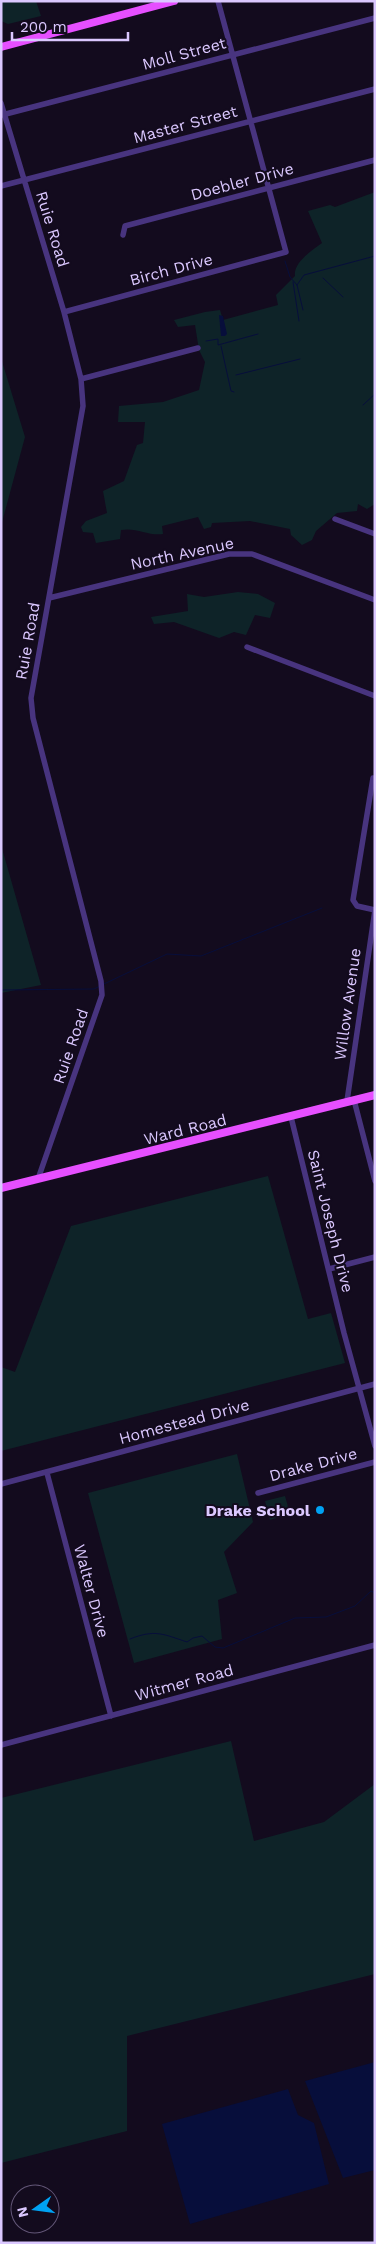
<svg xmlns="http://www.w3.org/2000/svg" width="376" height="2244" font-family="'Work Sans',sans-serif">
  <rect width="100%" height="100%" fill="#130b1e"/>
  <path fill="#0e2328" d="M 1,1 L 36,1 L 41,16 L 8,24 L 1,21 Z
    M 375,192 L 375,504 L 367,509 L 358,504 L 357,511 L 337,513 L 316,531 L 312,540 L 302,545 L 291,535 L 290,529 L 250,521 L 212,523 L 211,527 L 204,529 L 198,517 L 162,526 L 163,534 C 148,536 136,527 121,530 L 120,539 L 96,543 L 93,533 L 83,532 L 81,527 L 86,521 L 107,513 L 103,491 L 124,481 L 137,445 L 143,443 L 145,422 L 118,422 L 119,406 L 163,402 L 199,390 L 205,362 L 199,350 L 195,325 L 178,327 L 174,320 L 205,312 L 220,310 L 223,320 L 278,305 L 276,295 L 295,276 C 293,263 312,250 322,243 L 308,211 L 330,205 L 335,207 Z
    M 1,358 L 25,437 L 1,526 Z
    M 238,592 L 258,594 L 275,603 L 270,618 L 255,615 L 246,635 L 234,632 L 219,638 L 174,622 L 154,624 L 151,617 L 188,611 L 187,594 L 204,597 Z
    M 1,845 L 41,985 L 1,993 Z
    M 268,1176 L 308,1319 L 331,1313 L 345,1363 L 1,1451 L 1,1367 L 15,1372 L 71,1226 Z
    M 237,1454 L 253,1522 L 224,1552 L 237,1593 L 218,1600 L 222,1639 L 134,1663 L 88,1493 Z
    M 285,1496 L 290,1514 L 270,1520 L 265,1501 Z
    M 231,1741 L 254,1841 L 324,1822 L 375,1784 L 375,1974 L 127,2036 L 127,2131 L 1,2163 L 1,1798 Z"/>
  <path fill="#070e3b" d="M 219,315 L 223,316 L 227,334 L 225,336 L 221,336 Z
    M 375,2062 L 375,2170 L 343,2178 L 305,2081 Z
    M 288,2089 L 298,2115 L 314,2123 L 329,2184 L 190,2224 L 162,2124 Z"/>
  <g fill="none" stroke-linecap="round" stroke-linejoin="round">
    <path stroke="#070e3b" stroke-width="1" d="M 285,261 L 290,277 L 297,285 L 303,310
      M 323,278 L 343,297
      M 293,282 L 299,321
      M 297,285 L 304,275 L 375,256
      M 206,341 L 218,339 L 218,345 L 258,334
      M 221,346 L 231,391 L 234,392
      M 236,375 L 300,359
      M 363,405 L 375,394
      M 104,984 L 167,954 L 201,956 L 322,908
      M 1,990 L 94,989 L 100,986
      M 130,1639 C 155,1629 163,1634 187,1642 L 193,1638 L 202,1636 L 215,1647 L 223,1648 L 295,1618 L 326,1617 L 355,1606 L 371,1591 L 375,1593"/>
    <path stroke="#48347f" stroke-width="5.5" d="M 1,103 L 64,312 L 81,379 L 83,406 L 31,698 L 33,718 L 101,981 L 102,995 L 38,1179
      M 2,115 L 375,18
      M 1,186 L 375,89
      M 123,235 L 125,226 L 375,160
      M 64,312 L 286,252 L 218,1
      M 81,379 L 198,348
      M 335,519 L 375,534
      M 49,598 L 229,554 L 252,554 L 375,600
      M 247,647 L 375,696
      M 373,778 L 353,900 L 357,906 L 375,910
      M 354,1100 L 375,1181
      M 347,1101 L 375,910
      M 291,1117 L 344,1333 L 375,1446
      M 329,1269 L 375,1257
      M 47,1473 L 111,1716
      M 1,1484 L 375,1384
      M 258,1493 L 375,1462
      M 1,1745 L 375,1645"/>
    <path stroke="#e64fff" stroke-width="8" d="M 1,47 L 174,1
      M 1,1188 L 375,1095"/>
  </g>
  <circle fill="#00a2f3" stroke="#130b1e" stroke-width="2" cx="320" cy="1510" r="5"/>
  <g text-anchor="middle" stroke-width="4" stroke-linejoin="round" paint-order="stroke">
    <g font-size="16" fill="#dbc8ff" stroke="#130b1e">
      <text transform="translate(184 53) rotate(-15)" y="6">Moll Street</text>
      <text transform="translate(185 124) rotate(-15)" y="6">Master Street</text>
      <text transform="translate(242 181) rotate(-15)" y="6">Doebler Drive</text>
      <text transform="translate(53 229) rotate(73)" y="6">Ruie Road</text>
      <text transform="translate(171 269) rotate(-15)" y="6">Birch Drive</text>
      <text transform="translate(182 553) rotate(-12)" y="6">North Avenue</text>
      <text transform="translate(27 641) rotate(-80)" y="6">Ruie Road</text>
      <text transform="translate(347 1004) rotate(-82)" y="6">Willow Avenue</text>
      <text transform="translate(70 1046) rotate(-71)" y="6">Ruie Road</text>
      <text transform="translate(185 1129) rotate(-14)" y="6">Ward Road</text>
      <text transform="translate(331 1221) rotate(76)" y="6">Saint Joseph Drive</text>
      <text transform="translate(184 1421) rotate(-15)" y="6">Homestead Drive</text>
      <text transform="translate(313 1464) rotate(-15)" y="6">Drake Drive</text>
      <text transform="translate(92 1591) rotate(75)" y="6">Walter Drive</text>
      <text transform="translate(184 1682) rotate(-15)" y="6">Witmer Road</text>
    </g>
    <g font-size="16" font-weight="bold" fill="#dbc8ff" stroke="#130b1e" text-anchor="end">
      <text x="310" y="1516">Drake School</text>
    </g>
  </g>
  <rect width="376" height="2244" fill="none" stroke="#dbc8ff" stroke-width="5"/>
  <g transform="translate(35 2209) rotate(256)"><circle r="24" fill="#130b1e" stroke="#635778"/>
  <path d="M0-4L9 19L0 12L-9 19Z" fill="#00a2f3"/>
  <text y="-8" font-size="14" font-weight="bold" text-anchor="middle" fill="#dbc8ff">N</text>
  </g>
  <path d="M12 32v8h116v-8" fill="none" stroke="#dbc8ff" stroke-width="2.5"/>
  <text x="20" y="32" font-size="15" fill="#dbc8ff" stroke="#130b1e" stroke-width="4" paint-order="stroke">200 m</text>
</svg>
